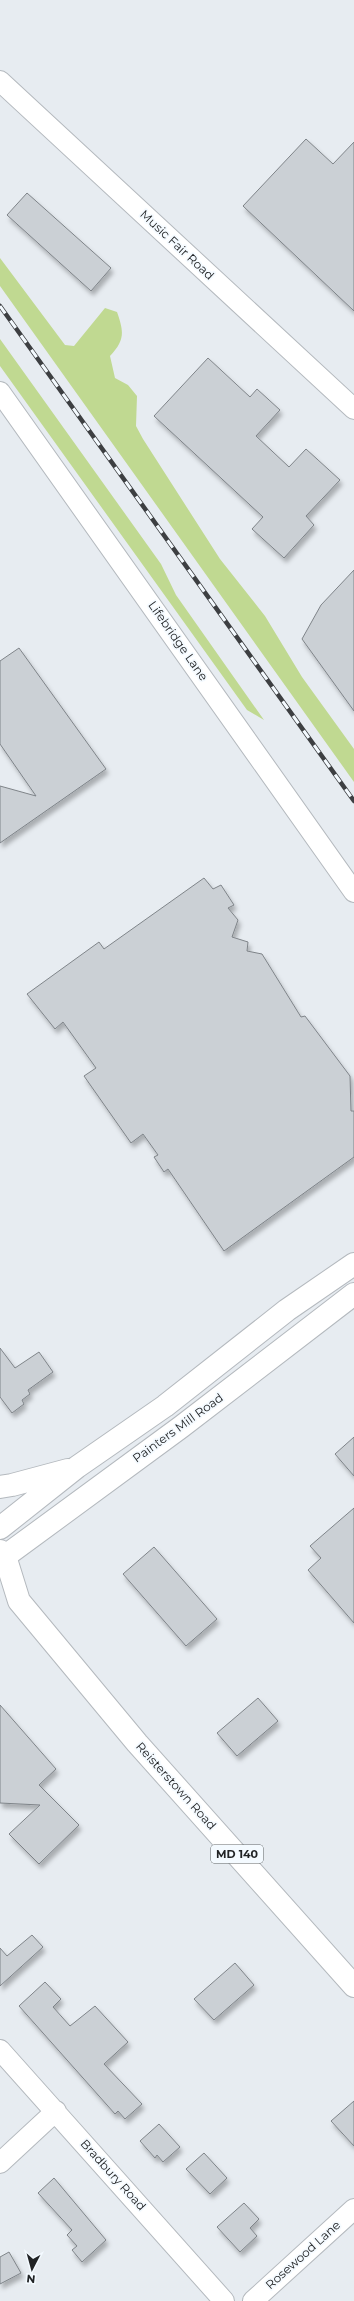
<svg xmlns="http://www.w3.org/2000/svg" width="354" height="2301" font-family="Montserrat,sans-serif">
  <defs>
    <filter id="shadow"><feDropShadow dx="2.5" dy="4.5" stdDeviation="2" flood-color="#0004"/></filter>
  </defs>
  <rect width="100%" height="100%" fill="#e7ecf1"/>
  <path fill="#c0d991" d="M 0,258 L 65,345 L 74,346 L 105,308 L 117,312 C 124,332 125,340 110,356 L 115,378 L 128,385 L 137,396 L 136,426 L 143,439 L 220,559 L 265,616 L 302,677 L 354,749 L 354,782 L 0,286 Z
    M 0,339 L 161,564 L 176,595 L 264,720 L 247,710 L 0,366 Z"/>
  <path fill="#cbd0d5" stroke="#7f8489" filter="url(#shadow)" d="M 306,139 L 333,164 L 354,142 L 354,311 L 243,206 Z
    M 27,193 L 111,268 L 91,291 L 7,215 Z
    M 208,358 L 250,397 L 257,389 L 280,410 L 256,436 L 289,467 L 306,449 L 340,480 L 306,516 L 314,525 L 284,558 L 252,529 L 263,517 L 154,416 Z
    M 354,570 L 354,711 L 302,639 L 321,605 Z
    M 19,648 L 106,769 L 0,843 L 0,786 L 36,796 L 0,744 L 0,661 Z
    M 204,878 L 213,889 L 221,885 L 234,905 L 228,908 L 238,920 L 232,937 L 248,942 L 247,951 L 262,954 L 301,1017 L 305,1016 L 350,1076 L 351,1111 L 354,1111 L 354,1157 L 224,1251 L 168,1169 L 164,1172 L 154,1157 L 158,1155 L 143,1134 L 131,1143 L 84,1076 L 96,1068 L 63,1022 L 55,1029 L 27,994 L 99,942 L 104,949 Z
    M 0,1348 L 15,1368 L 39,1352 L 53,1372 L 28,1390 L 30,1394 L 22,1400 L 24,1404 L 12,1413 L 0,1397 Z
    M 354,1437 L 354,1476 L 335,1454 Z
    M 354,1508 L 354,1623 L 308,1570 L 321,1558 L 310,1546 Z
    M 154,1547 L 217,1619 L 186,1646 L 123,1574 Z
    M 258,1698 L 278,1721 L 237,1756 L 217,1733 Z
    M 0,1705 L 56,1769 L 39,1785 L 79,1825 L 39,1864 L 9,1834 L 40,1805 L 0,1803 Z
    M 32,1935 L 43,1947 L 0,1986 L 0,1948 L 7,1956 Z
    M 235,1963 L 254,1985 L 214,2020 L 194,1999 Z
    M 45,1982 L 61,1999 L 53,2007 L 70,2026 L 95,2006 L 128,2042 L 104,2064 L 142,2104 L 125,2119 L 118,2111 L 115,2114 L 19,2006 Z
    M 354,2101 L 354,2146 L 331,2121 Z
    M 159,2124 L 180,2147 L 163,2162 L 157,2155 L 155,2158 L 140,2141 Z
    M 204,2153 L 227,2178 L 210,2194 L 186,2169 Z
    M 54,2178 L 106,2240 L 82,2262 L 72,2250 L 77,2246 L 67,2235 L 72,2230 L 38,2193 Z
    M 244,2203 L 259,2219 L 250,2228 L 257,2236 L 240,2252 L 217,2227 Z
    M 9,2252 L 21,2273 L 0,2284 L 0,2257 Z"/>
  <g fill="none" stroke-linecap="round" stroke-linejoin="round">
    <defs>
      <path id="minor" d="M 0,81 L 354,409
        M 0,392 L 354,892
        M 0,2050 L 224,2301
        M 0,2163 L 56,2111
        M 253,2301 L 354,2209"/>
      <path id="major" d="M 0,1487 L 12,1485 L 68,1470
        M 0,1528 L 77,1467 L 165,1406 L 287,1310 L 354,1264
        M 0,1551 L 5,1556 L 19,1601 L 137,1743 L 354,1986
        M 0,1560 L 181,1427 L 354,1294"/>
    </defs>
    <use href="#minor" stroke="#b4b9be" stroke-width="22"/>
    <use href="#major" stroke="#b4b9be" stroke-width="24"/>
    <use href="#minor" stroke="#fff" stroke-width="20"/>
    <use href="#major" stroke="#fff" stroke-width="22"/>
    <defs>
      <path id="rail" d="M 0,306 L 354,801"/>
    </defs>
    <use href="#rail" stroke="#3d3f42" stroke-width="4.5"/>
    <use href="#rail" stroke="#f4faff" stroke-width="3" stroke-dasharray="9" stroke-linecap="butt"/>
  </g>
  <g text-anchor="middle" stroke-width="3.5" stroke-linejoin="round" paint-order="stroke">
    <rect fill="#f4faff" stroke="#606466" stroke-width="1" x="211" y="1845" width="52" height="18" rx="3"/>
    <g font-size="11" font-weight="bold" fill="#212325">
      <text x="237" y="1858">MD 140</text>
    </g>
    <g font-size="12" fill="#212325" stroke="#f4faff">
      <text transform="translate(177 245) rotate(43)" y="4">Music Fair Road</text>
      <text transform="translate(178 641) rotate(55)" y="4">Lifebridge Lane</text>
      <text transform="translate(178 1428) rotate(-36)" y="4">Painters Mill Road</text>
      <text transform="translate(176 1786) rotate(48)" y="4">Reisterstown Road</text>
      <text transform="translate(113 2175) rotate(48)" y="4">Bradbury Road</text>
      <text transform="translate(303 2255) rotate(-42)" y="4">Rosewood Lane</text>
    </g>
  </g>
  <g transform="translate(32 2269) rotate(186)" stroke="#f4faff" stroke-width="3" paint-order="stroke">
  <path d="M0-3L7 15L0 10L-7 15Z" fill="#212325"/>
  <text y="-6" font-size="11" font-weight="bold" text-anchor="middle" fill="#212325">N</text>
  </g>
</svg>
